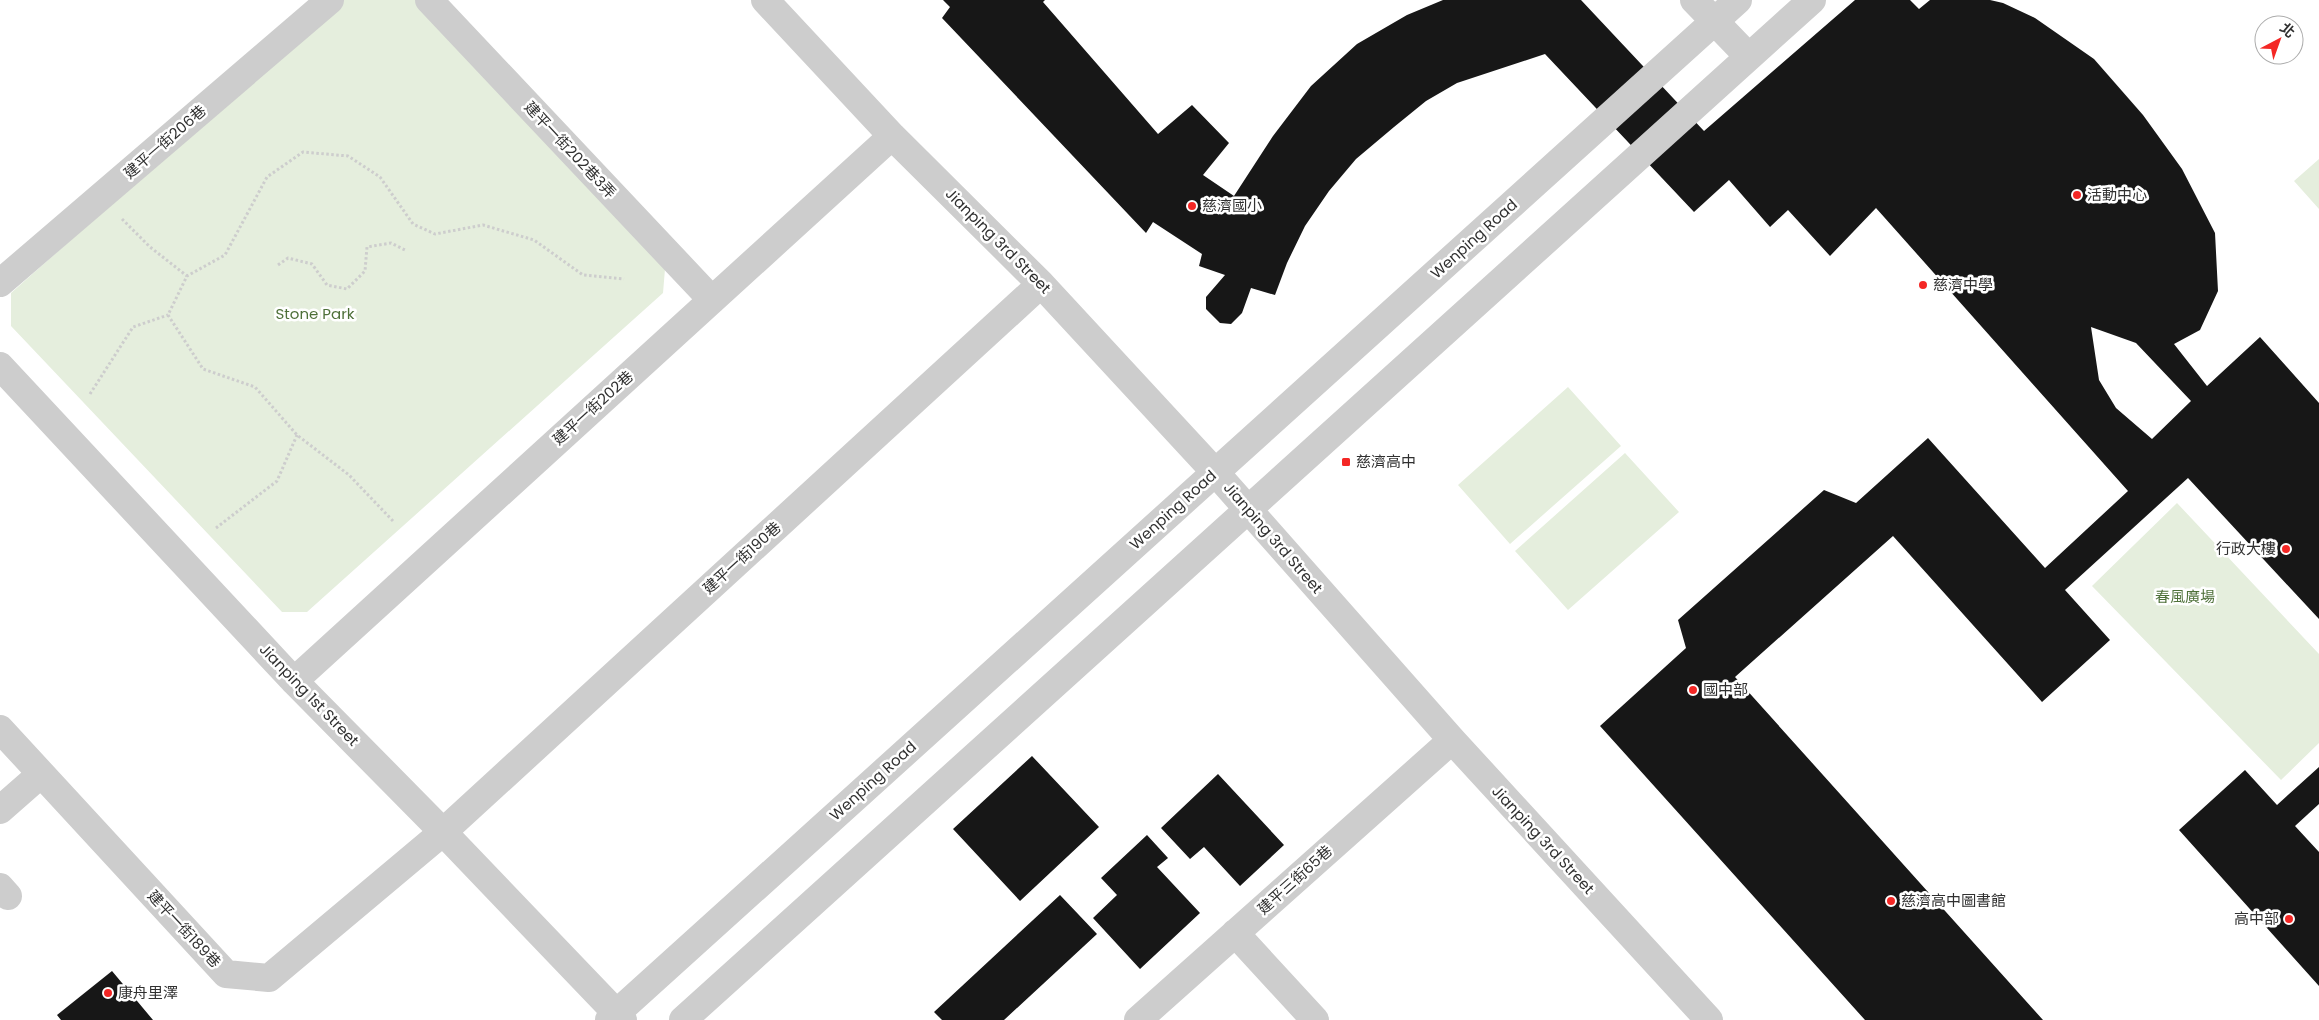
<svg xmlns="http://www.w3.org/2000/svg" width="2319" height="1020" font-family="Poppins,'Noto Sans TC',sans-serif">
  <rect width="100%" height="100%" fill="#fff"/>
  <path fill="#e5eedd" d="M 341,0 L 419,0 L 665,269 L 663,293 L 307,612 L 282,612 L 11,326 L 11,293 Z
    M 2319,159 L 2319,209 L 2294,181 Z
    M 1568,387 L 1621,446 L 1510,544 L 1458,485 Z
    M 1625,453 L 1679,512 L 1568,610 L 1515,551 Z
    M 2177,503 L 2319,654 L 2319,743 L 2281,780 L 2092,586 Z"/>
  <path fill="#171717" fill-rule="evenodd" d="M 943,0 L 1045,0 L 1043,2 L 1158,134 L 1192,105 L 1229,143 L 1203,175 L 1234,196 L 1273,136 L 1311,86 L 1357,44 L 1407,15 L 1443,0 L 1581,0 L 1704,131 L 1855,0 L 1910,0 L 1919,9 L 1930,0 L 1990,0 L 2003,3 L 2035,18 L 2094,59 L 2143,115 L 2182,169 L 2215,233 L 2218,291 L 2200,330 L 2174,344 L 2207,386 L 2260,337 L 2319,403 L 2319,619 L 2188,478 L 2065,590 L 2110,640 L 2042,702 L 1893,536 L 1735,677 L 2043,1020 L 1865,1020 L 1600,726 L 1686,648 L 1678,620 L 1824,490 L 1856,503 L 1928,438 L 2045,568 L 2128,491 L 1876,208 L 1830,256 L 1788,210 L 1770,227 L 1729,180 L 1694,212 L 1545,54 L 1457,83 L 1426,101 L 1394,127 L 1356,159 L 1329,191 L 1305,226 L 1287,263 L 1275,295 L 1251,288 L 1242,313 L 1231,324 L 1220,323 L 1206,309 L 1206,297 L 1225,275 L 1199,266 L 1202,254 L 1153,222 L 1146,233 L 942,18 L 950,7 ZM 2091,327 L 2136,343 L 2191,401 L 2152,439 L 2116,408 L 2099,380 Z
    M 1032,756 L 1099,827 L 1020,901 L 953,829 Z
    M 2319,767 L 2319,804 L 2295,826 L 2319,852 L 2319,986 L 2179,830 L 2245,770 L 2277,805 Z
    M 1218,774 L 1284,845 L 1240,886 L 1204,847 L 1190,859 L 1161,828 Z
    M 1147,835 L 1168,858 L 1157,867 L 1200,913 L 1140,969 L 1093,918 L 1117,895 L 1101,878 Z
    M 1060,895 L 1097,934 L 1004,1020 L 942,1020 L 934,1012 Z
    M 112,971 L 153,1020 L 61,1020 L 57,1015 Z"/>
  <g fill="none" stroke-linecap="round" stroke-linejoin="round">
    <path stroke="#cdcdcd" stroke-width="3" stroke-dasharray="2.5 2.5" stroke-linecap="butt" d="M 122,219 L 150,247 L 187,276
      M 278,265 L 288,258 L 312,264 L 327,285 L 347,289 L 365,271 L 367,247 L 391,243 L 407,251
      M 90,394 L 133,327 L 168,315
      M 393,521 L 349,475 L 297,435 L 255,387 L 203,369 L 168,315 L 187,276 L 225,255 L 267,177 L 303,152 L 348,156 L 380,177 L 413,224 L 435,234 L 483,225 L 534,240 L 583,275 L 624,279
      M 216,528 L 277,481 L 297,435"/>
    <path stroke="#cdcdcd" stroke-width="28" d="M 429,0 L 712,300
      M 765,0 L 892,136 L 1041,284 L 1215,472 L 1452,740 L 1709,1020
      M 1694,0 L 1749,57
      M 0,283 L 330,0
      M 0,366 L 294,681 L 443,832 L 623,1020
      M 294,681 L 892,136
      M 0,729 L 226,974 L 269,978 L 443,832 L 1041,284
      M 0,810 L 41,774
      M 0,887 L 8,896
      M 1235,933 L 1315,1020
      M 609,1020 L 1738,0
      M 683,1020 L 1812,0
      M 1138,1020 L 1452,740"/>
  </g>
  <g fill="#f42725" stroke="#fff" stroke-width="2">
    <circle cx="2077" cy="195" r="5"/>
    <circle cx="1192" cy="206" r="5"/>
    <circle cx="1923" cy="285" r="5"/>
    <rect x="1341" y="457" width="10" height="10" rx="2.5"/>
    <circle cx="2286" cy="549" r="5"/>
    <circle cx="1693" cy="690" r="5"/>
    <circle cx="1891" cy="901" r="5"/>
    <circle cx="2289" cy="919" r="5"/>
    <circle cx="108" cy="993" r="5"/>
  </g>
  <g text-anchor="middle" stroke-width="5" stroke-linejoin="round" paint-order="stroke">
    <g font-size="15" fill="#303030" stroke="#fff">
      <text transform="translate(165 142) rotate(-41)" y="5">建平一街206巷</text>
      <text transform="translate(570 150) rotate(47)" y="5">建平一街202巷3弄</text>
      <text transform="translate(1474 239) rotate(-42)" y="5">Wenping Road</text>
      <text transform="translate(998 241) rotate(45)" y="5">Jianping 3rd Street</text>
      <text transform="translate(593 408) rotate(-42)" y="5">建平一街202巷</text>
      <text transform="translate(1173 510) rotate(-42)" y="5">Wenping Road</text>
      <text transform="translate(1273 538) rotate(49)" y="5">Jianping 3rd Street</text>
      <text transform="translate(742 558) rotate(-42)" y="5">建平一街190巷</text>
      <text transform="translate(309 695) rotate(46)" y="5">Jianping 1st Street</text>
      <text transform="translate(873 781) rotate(-42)" y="5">Wenping Road</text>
      <text transform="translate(1543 840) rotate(47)" y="5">Jianping 3rd Street</text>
      <text transform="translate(1295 880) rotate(-42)" y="5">建平三街65巷</text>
      <text transform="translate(184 929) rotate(47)" y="5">建平一街189巷</text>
    </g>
    <g font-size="15" fill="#303030" stroke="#fff" text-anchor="start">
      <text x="2087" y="200">活動中心</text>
      <text x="1202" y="211">慈濟國小</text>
      <text x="1933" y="290">慈濟中學</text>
      <text x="1356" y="467">慈濟高中</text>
      <text x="2276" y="554" text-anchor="end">行政大樓</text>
      <text x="1703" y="695">國中部</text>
      <text x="1901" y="906">慈濟高中圖書館</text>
      <text x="2279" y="924" text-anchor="end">高中部</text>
      <text x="118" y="998">康舟里澤</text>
    </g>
    <g font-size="15" fill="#4e7039" stroke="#fff">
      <text x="315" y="319">Stone Park</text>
      <text x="2185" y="602">春風廣場</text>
    </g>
  </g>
  <g transform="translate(2279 40) rotate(41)"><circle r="24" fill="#ffffff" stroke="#acacac"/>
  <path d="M0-4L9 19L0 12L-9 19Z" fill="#f42725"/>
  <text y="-8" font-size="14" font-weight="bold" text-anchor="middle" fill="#303030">北</text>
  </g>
</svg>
